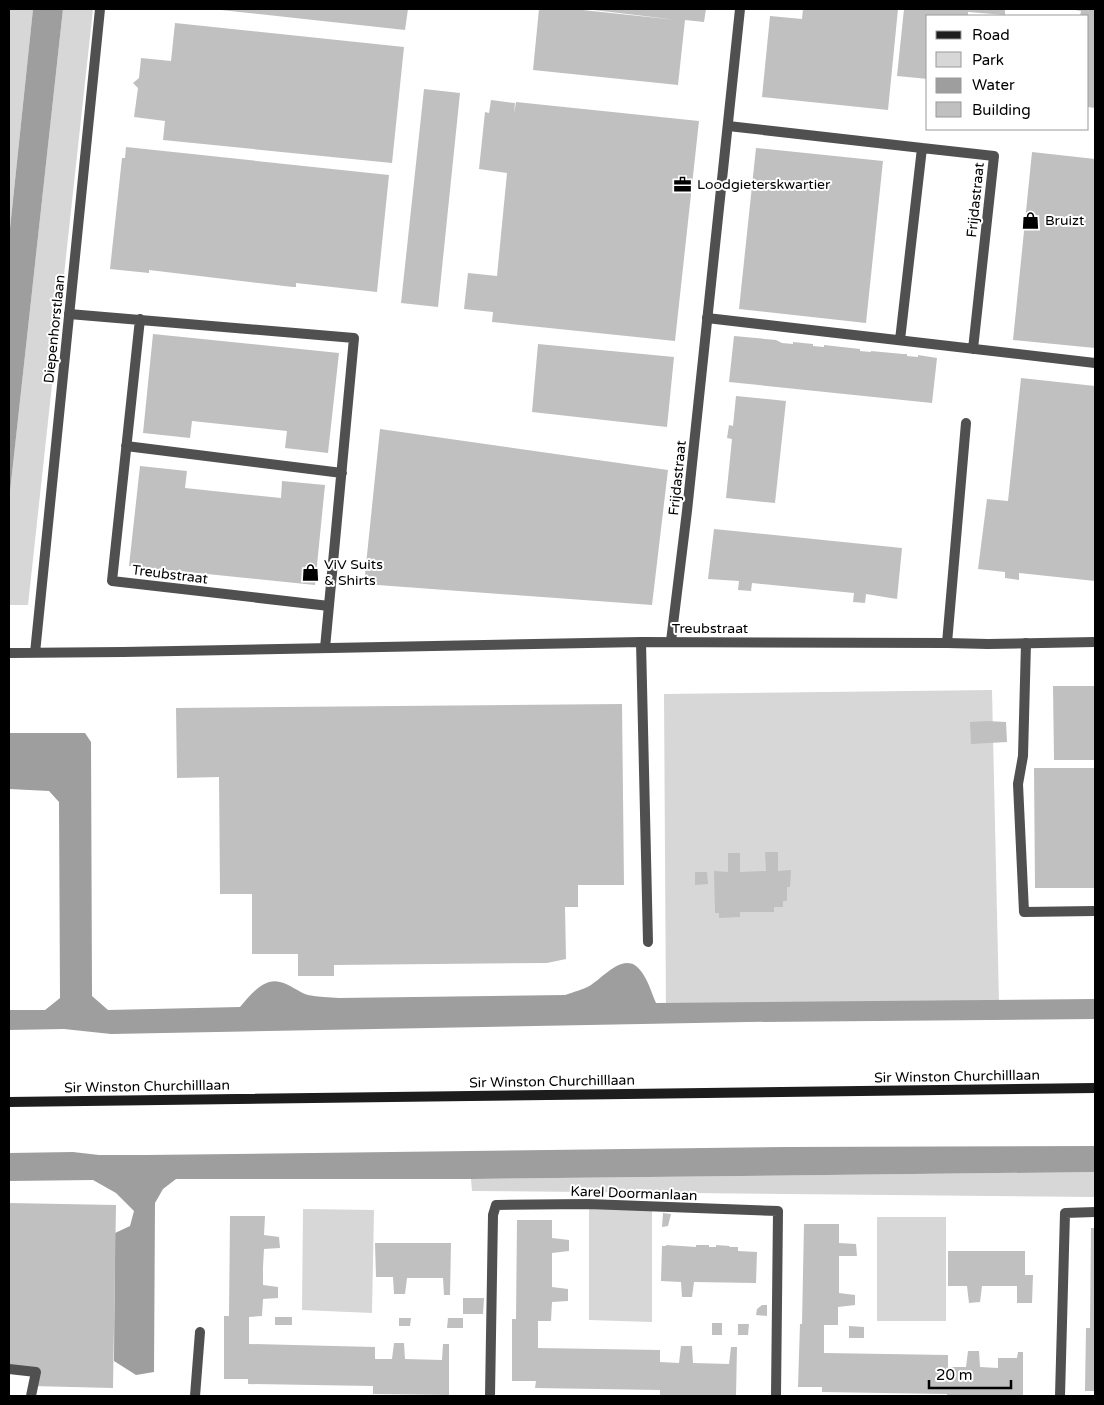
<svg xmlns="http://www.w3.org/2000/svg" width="1104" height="1405" font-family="'Varela Round',sans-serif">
  <rect width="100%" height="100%" fill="#fff"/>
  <path fill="#d7d7d7" d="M 9,9 L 33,9 L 9,238 Z
    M 63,9 L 93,9 L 28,605 L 9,605 L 9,501 Z
    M 992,690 L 999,1003 L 666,1011 L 664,694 Z
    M 1095,1172 L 1095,1197 L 472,1191 L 471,1179 Z
    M 589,1207 L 652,1208 L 652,1322 L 589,1320 Z
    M 303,1209 L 374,1210 L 372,1313 L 302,1310 Z
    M 877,1217 L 946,1217 L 946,1321 L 877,1321 Z"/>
  <path fill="#9e9e9e" d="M 33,9 L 63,9 L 9,501 L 9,238 Z
    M 9,733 L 85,733 L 91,742 L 92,996 L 108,1010 L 240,1007 C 249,996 264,977 280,982 C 290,984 298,992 308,995 C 318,997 329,997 339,998 L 565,995 C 573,992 583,990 591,985 C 606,975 627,948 643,974 C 649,983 652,994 656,1003 L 1095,999 L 1095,1019 L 748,1022 L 111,1034 L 64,1029 L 9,1030 L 9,1010 L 45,1010 L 60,998 L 59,802 L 49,791 L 9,789 Z
    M 1095,1146 L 1095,1172 L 471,1179 L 176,1179 L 163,1189 L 155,1203 L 154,1372 L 136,1375 L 114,1361 L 115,1233 L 130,1226 L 134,1211 L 116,1193 L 93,1180 L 9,1181 L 9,1153 L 73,1152 L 99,1155 L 146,1155 L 788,1147 Z"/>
  <path fill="#c0c0c0" d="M 221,9 L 408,9 L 405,30 L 221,10 Z
    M 539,9 L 573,9 L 677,20 L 594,10 L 594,9 L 706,9 L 704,22 L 685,20 L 678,85 L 533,70 Z
    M 803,9 L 898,9 L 888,110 L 762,97 L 770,16 L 802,19 Z
    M 904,9 L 1005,9 L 1005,15 L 968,12 L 968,16 L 928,16 L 928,79 L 897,76 Z
    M 1075,9 L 1095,9 L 1095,108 L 1088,107 L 1088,16 L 1080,16 L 1081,11 L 1075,10 Z
    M 175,23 L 404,47 L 392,163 L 163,140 L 165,121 L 134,117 L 138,88 L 133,83 L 139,78 L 141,58 L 171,61 Z
    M 424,89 L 460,93 L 438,307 L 401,303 Z
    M 491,100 L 515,103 L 514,114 L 516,102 L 699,121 L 675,341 L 492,322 L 493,312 L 464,309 L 468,273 L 497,276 L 507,173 L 479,169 L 485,112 L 489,113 Z
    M 126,147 L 389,175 L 377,292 L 296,283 L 296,287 L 293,287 L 149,270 L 149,273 L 110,269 L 122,158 L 125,158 Z
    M 756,148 L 883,161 L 866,323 L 739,309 Z
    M 1032,152 L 1095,159 L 1095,348 L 1013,340 Z
    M 153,334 L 339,353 L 328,453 L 285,448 L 287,431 L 192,421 L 190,438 L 143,433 Z
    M 734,336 L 776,340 L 782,343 L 793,344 L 793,342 L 813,344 L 813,346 L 824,347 L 824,345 L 860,349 L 860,351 L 871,352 L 871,351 L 903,354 L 907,354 L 907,356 L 918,357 L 918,355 L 937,358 L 932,403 L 729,382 Z
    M 538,344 L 674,357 L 667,427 L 532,412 Z
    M 1021,378 L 1095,386 L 1095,581 L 1019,573 L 1019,580 L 1005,578 L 1005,572 L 978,569 L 987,499 L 1008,501 Z
    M 736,396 L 786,401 L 775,503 L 726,498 L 732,439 L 727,438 L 729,425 L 733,426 Z
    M 380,429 L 668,470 L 652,605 L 364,584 Z
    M 140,466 L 187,471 L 185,488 L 232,493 L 281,498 L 282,481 L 325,485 L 315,585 L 129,566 Z
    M 714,529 L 902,548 L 897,599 L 866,594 L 865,603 L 853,602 L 854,593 L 752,583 L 751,591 L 738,590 L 739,581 L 708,579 Z
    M 1053,686 L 1095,686 L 1095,760 L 1054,760 Z
    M 622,704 L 624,885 L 578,885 L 578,907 L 565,907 L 566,959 L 547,963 L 334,965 L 334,976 L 298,976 L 298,954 L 252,954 L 252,894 L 220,894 L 219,777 L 177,778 L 176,708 Z
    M 987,721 L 1006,722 L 1007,742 L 971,744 L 970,722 Z
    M 1034,768 L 1095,768 L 1095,888 L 1035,888 Z
    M 765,852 L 778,852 L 778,871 L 791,870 L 790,887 L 787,887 L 787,901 L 783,901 L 783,907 L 774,907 L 774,912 L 740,912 L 740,917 L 719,918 L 719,913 L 715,913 L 714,871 L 728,872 L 728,853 L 740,853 L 740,872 L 766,871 Z
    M 695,872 L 707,872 L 708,884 L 695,885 Z
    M 9,1203 L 116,1205 L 113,1388 L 31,1386 L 31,1370 L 9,1369 Z
    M 663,1213 L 671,1214 L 668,1226 L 662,1227 Z
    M 230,1216 L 265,1216 L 264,1235 L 279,1237 L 280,1248 L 264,1249 L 263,1267 L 263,1285 L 278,1287 L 278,1298 L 263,1299 L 262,1316 L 249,1317 L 249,1344 L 375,1347 L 375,1359 L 392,1359 L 394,1343 L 404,1343 L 405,1359 L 442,1360 L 443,1344 L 449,1344 L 449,1395 L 373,1394 L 373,1386 L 248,1384 L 248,1379 L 224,1379 L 224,1316 L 229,1316 Z
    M 517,1220 L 552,1220 L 552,1238 L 569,1240 L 569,1251 L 552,1253 L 552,1287 L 568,1289 L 568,1301 L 552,1302 L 551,1321 L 538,1321 L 538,1348 L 660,1350 L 660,1362 L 679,1363 L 681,1346 L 692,1346 L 693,1363 L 729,1364 L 731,1347 L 737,1347 L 736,1396 L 660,1396 L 660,1390 L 535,1388 L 536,1381 L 512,1381 L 512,1319 L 516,1319 Z
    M 804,1224 L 839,1224 L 839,1243 L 856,1244 L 857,1256 L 839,1256 L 839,1293 L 855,1295 L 855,1305 L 838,1307 L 838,1325 L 824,1325 L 824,1353 L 948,1355 L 948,1367 L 966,1367 L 968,1351 L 979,1351 L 980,1367 L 998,1368 L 998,1358 L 1017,1358 L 1018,1352 L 1023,1352 L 1023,1396 L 947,1396 L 947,1394 L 822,1392 L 822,1387 L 798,1387 L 800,1324 L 802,1324 Z
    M 1091,1228 L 1095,1228 L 1095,1391 L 1085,1391 L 1086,1328 L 1090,1328 Z
    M 375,1243 L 451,1243 L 450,1295 L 444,1295 L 443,1278 L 407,1278 L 405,1294 L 394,1294 L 393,1277 L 376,1277 Z
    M 666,1245 L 696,1247 L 696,1245 L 709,1245 L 709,1247 L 716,1247 L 716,1245 L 730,1246 L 729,1247 L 738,1247 L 738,1251 L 757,1252 L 756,1283 L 694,1282 L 692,1297 L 682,1297 L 681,1282 L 661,1281 L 662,1246 L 666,1246 Z
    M 948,1251 L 1025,1251 L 1025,1275 L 1033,1275 L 1032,1303 L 1017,1303 L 1017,1286 L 982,1286 L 980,1302 L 969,1303 L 967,1286 L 948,1286 Z
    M 463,1298 L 484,1298 L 483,1314 L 463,1314 Z
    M 762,1305 L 767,1305 L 767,1316 L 756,1315 L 757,1309 Z
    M 275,1317 L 292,1317 L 292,1325 L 275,1325 Z
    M 399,1318 L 411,1318 L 410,1326 L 399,1326 Z
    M 448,1318 L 463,1318 L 463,1328 L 447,1328 Z
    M 712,1323 L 722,1323 L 722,1335 L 712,1335 Z
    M 738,1324 L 749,1324 L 748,1335 L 738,1335 Z
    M 849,1326 L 864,1327 L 864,1338 L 849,1338 Z"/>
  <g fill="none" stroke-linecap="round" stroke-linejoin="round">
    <path stroke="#505050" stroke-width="10" d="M 728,126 L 922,148
      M 69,314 L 354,338 L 325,648
      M 707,318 L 1095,363
      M 140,319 L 112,581 L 329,606
      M 900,340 L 922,148 L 994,156 L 973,349
      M 126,446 L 342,473
      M 641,642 L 648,942
      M 947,643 L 966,423
      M 1026,643 L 1023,756 L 1018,784 L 1024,912 L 1095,911
      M 9,1369 L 36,1372 L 31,1396"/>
    <path stroke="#505050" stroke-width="10" d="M 671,641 L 687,511 L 740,9
      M 9,653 L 123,652 L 641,642 L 947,643 L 988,644 L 1095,642
      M 35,653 L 100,9
      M 195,1396 L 200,1332
      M 490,1396 L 493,1215 L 496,1205 L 588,1204 L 778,1211 L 776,1396
      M 1060,1396 L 1065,1213 L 1095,1212"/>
    <path stroke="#1d1d1d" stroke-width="10" d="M 9,1102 L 1095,1088"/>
  </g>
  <defs>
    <symbol id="office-bare" viewBox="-9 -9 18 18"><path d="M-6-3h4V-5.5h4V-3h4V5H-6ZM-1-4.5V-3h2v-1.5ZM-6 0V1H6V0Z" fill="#000" stroke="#fff" stroke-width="2.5" paint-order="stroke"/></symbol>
    <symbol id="shop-bare" viewBox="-9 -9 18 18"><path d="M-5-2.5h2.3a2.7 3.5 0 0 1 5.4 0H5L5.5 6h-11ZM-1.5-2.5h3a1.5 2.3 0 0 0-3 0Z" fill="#000" stroke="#fff" stroke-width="2.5" paint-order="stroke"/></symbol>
  </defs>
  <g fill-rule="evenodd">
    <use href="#office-bare" x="670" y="172" width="25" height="25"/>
    <use href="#shop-bare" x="1018" y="208" width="25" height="25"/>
    <use href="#shop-bare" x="298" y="560" width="25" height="25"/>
  </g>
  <g text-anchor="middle" stroke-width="4" stroke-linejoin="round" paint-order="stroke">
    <g font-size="14" fill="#000" stroke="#fff" text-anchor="start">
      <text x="697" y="189">Loodgieterskwartier</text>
      <text x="1045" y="225">Bruizt</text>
      <text x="324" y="569">ViV Suits<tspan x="324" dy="16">&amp; Shirts</tspan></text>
    </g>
    <g font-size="14" fill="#000" stroke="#fff">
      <text transform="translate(975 200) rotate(-84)" y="5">Frijdastraat</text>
      <text transform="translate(54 329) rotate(-84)" y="5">Diepenhorstlaan</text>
      <text transform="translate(677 478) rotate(-84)" y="5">Frijdastraat</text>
      <text transform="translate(170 574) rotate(7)" y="5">Treubstraat</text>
      <text x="710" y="633">Treubstraat</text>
      <text transform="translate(957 1076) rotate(-1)" y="5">Sir Winston Churchilllaan</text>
      <text transform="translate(552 1081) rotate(-1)" y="5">Sir Winston Churchilllaan</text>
      <text transform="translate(147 1086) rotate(-1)" y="5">Sir Winston Churchilllaan</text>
      <text transform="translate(634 1193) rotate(2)" y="5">Karel Doormanlaan</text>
    </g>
  </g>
  <rect width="1104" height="1405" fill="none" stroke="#000000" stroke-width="20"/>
  <rect x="926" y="15" width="162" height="115" fill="#ffffff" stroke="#999999"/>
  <rect x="936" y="31" width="25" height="8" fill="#1d1d1d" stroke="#999999"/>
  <text x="972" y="40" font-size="15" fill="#000000">Road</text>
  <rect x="936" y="52" width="25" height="15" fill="#d7d7d7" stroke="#999999"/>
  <text x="972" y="65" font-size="15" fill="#000000">Park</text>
  <rect x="936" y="78" width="25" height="15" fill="#9e9e9e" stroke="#999999"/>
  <text x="972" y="90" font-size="15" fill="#000000">Water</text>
  <rect x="936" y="102" width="25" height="15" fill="#c0c0c0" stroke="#999999"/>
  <text x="972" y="115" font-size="15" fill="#000000">Building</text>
  <path d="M929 1380v8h82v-8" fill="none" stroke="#000000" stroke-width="2.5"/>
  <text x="936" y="1380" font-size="15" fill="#000000" stroke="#ffffff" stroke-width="4" paint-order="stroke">20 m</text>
</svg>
